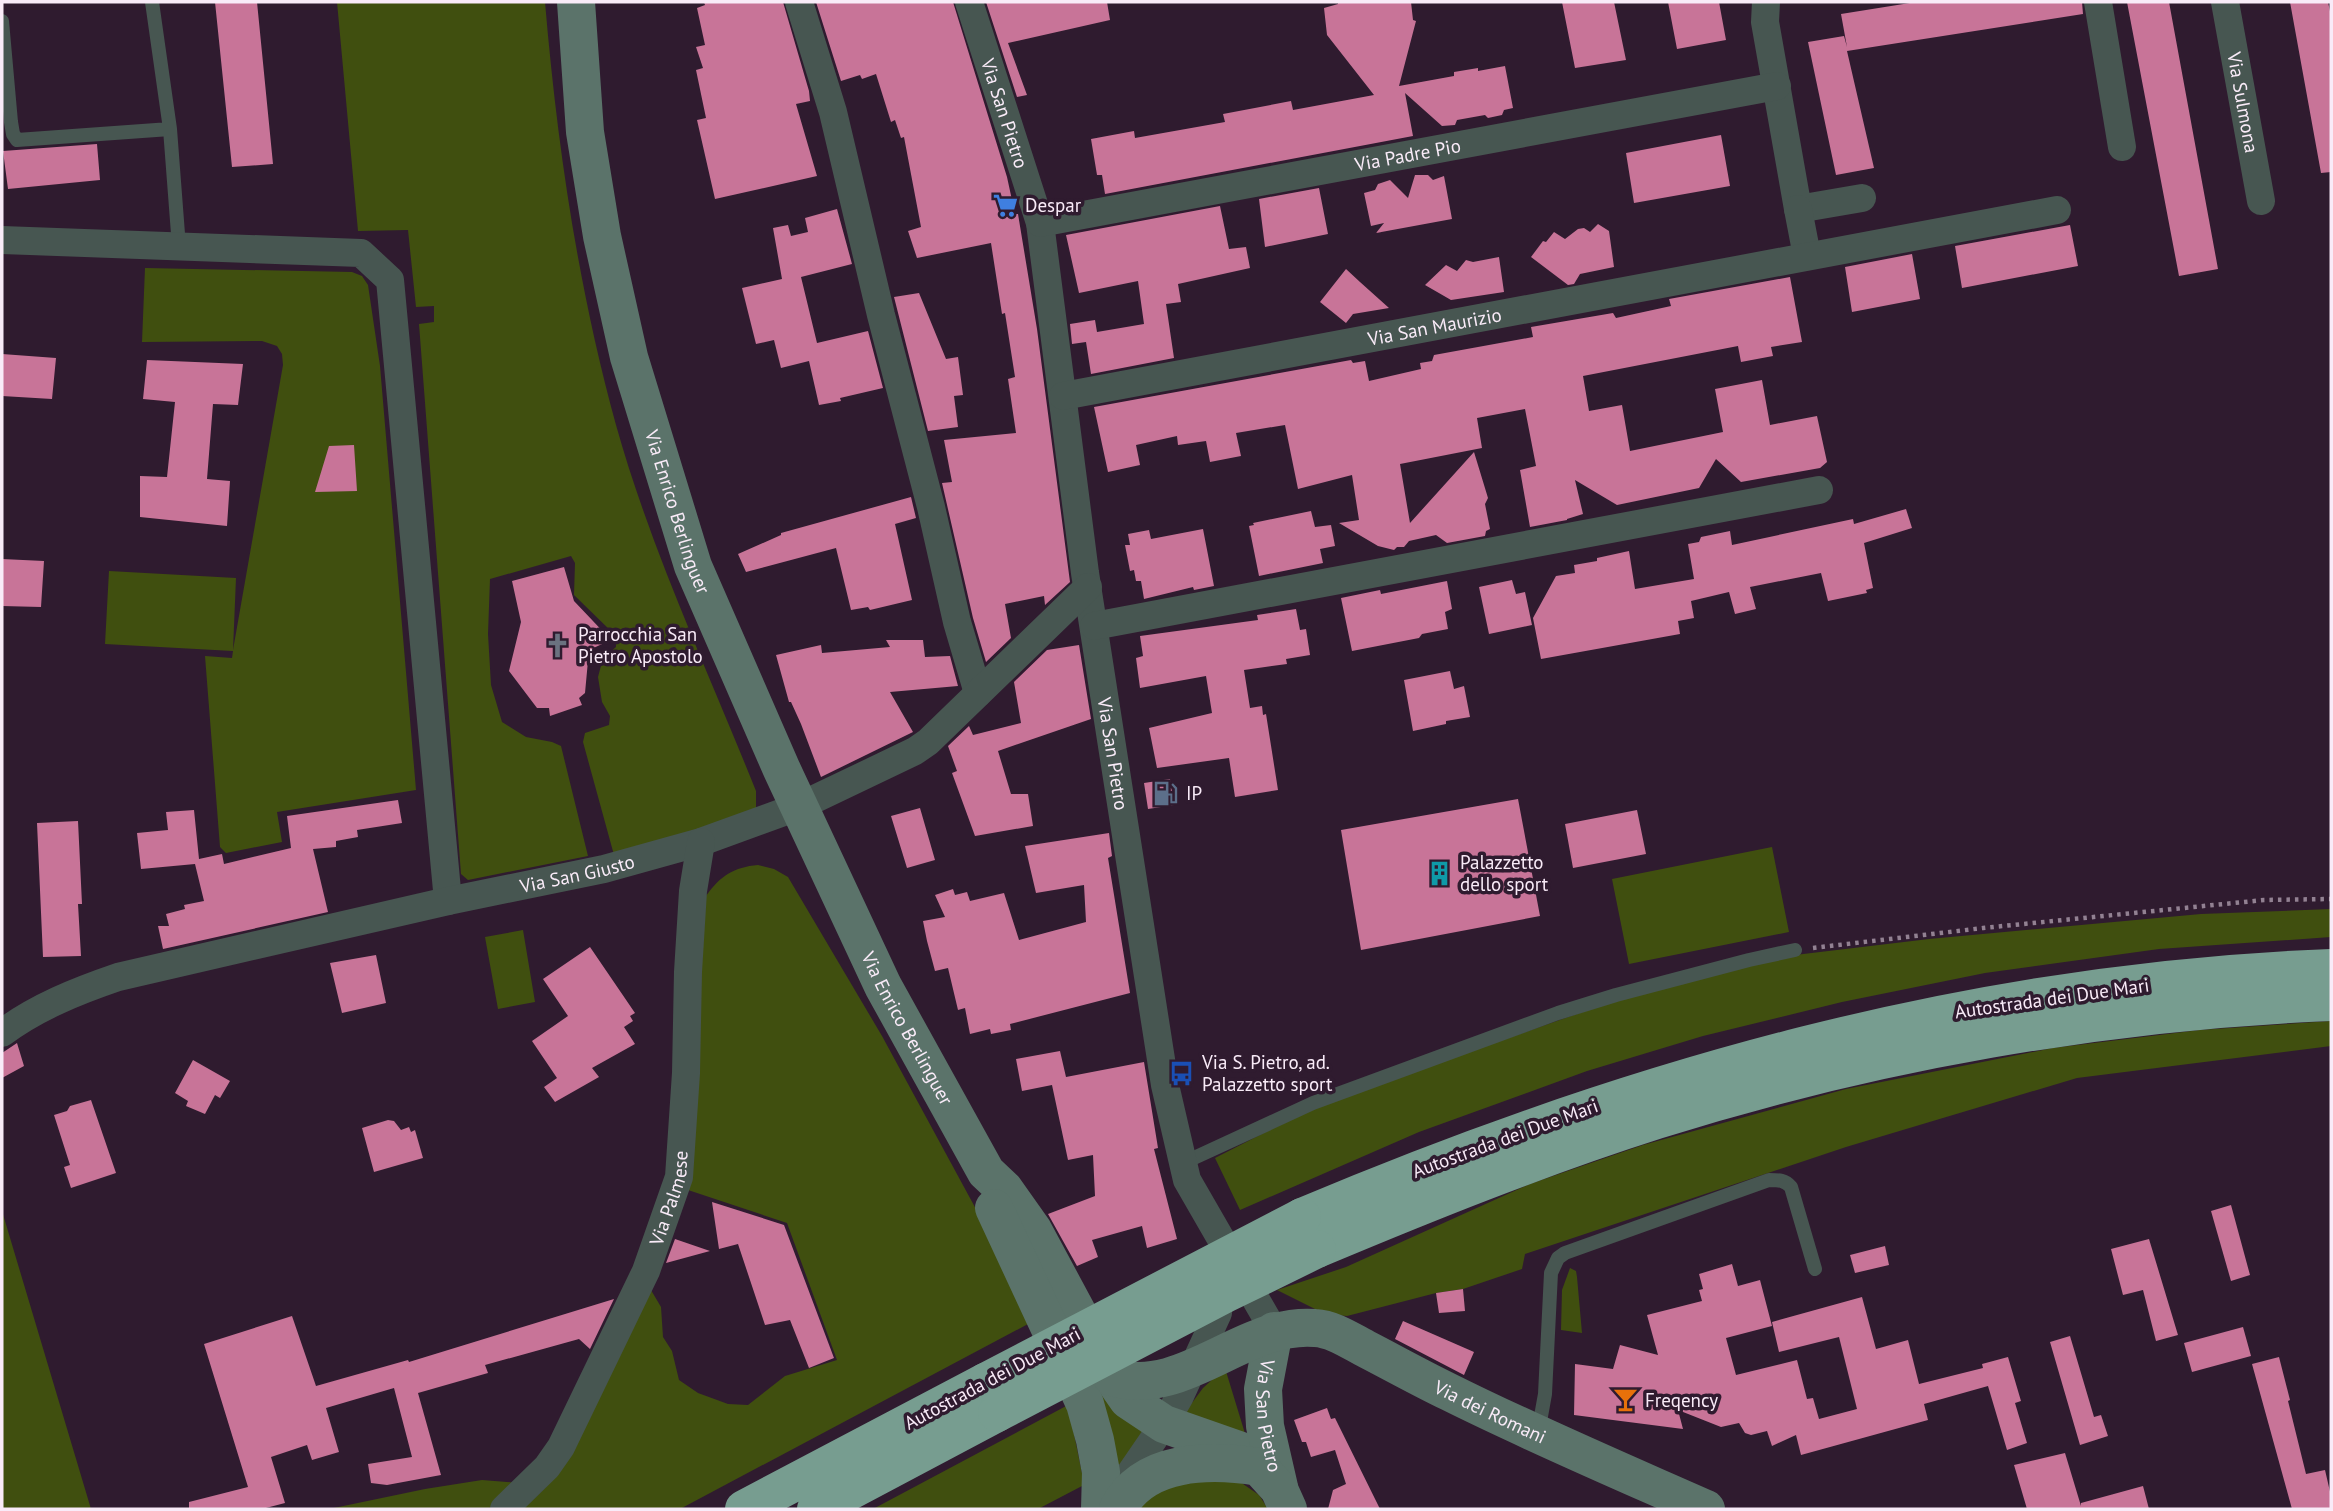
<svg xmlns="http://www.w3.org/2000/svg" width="2333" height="1511" font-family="'PT Sans',sans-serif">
  <rect width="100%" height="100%" fill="#2f1b2f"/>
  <path fill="#404f0f" d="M 337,2 L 545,2 C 557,144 578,287 616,425 C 651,550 708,671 756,791 L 756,808 L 688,839 L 614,855 L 583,742 L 585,733 L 609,725 L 610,716 L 602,702 L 598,677 L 603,658 L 616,647 L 616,636 L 574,595 L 575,563 L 571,556 L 490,579 L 488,634 L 491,685 L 502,722 L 526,737 L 552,742 L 561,746 L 588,856 L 468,880 L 461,874 L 419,324 L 434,322 L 434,306 L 416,307 L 408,230 L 358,231 Z
    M 145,268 L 352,272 L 362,276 L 368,285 L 380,366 L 416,790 L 277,812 L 282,842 L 226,853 L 220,847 L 205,656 L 232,658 L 233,651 L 105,644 L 109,571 L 236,578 L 233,650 L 283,365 L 282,354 L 277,346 L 262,341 L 142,342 Z
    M 1772,847 L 1789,932 L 1629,964 L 1612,879 Z
    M 758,865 L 774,869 L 788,877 L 882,1036 L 1002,1257 L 1028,1324 L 680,1509 L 523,1509 L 545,1488 L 566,1463 L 648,1285 L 661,1307 L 663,1337 L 672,1351 L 679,1380 L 698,1393 L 728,1404 L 748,1405 L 785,1376 L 837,1360 L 787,1223 L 688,1190 L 706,896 C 720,876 734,867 758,865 Z
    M 2331,909 L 2331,937 L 2159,949 L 1985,973 L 1842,1002 L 1703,1036 L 1587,1071 L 1419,1132 L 1240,1210 L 1215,1158 L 1287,1121 L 1357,1091 L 1631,995 L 1795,955 L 1929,939 L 2201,914 Z
    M 523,930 L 535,1002 L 498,1009 L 485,937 Z
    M 2331,1021 L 2331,1046 L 2077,1078 L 1846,1147 L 1525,1254 L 1522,1269 L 1463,1289 L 1436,1293 L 1347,1316 L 1325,1314 L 1277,1290 L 1346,1267 L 1530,1184 L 1643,1145 L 1846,1089 L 2053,1048 L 2200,1030 Z
    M 2,1211 L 91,1509 L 2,1509 Z
    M 1570,1268 L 1576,1271 L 1577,1277 L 1582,1333 L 1561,1330 L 1562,1290 Z
    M 1225,1368 L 1247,1440 L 1180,1419 L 1203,1388 Z
    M 1095,1373 L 1150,1425 L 1112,1481 Z
    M 1068,1405 L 1082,1473 L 1082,1486 L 1038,1509 L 873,1509 Z
    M 1233,1477 L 1259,1495 L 1268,1509 L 1135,1509 L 1155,1488 Z
    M 482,1480 L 520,1483 L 498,1504 L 487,1509 L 329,1509 L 425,1489 Z"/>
  <path fill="#c87498" d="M 215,2 L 257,2 L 273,164 L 232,167 Z
    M 704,2 L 783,2 L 809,91 L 810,101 L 796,104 L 817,176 L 715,199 L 697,120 L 706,118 L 696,70 L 703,68 L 696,47 L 705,45 L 697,8 L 705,5 Z
    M 816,2 L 953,2 L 1007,177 L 1015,214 L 1018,214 L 1037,329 L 1070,582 L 1045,605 L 1044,596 L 1005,604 L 1011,638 L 986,662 L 973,618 L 942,483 L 952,482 L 944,440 L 1016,433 L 1008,379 L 1015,377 L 1005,313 L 1002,314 L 991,243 L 917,258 L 908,231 L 921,227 L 904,137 L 901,138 L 895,120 L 891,122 L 876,74 L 862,79 L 860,75 L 841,81 Z
    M 986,2 L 1107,2 L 1110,20 L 1008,43 L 1027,95 L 1017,97 Z
    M 1338,2 L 1411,2 L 1413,20 L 1416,21 L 1399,86 L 1454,76 L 1454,72 L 1478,68 L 1478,71 L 1505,66 L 1513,108 L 1504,110 L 1502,115 L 1488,118 L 1485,115 L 1457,120 L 1455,125 L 1442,126 L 1405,93 L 1413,136 L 1105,194 L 1102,175 L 1097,175 L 1091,139 L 1134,131 L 1135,138 L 1225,122 L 1223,114 L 1291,101 L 1293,110 L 1374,95 L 1327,35 L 1324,8 L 1338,4 Z
    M 1562,2 L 1614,2 L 1626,60 L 1575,68 Z
    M 1668,2 L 1719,2 L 1726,40 L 1677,49 Z
    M 1916,2 L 2082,2 L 2083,14 L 1847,51 L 1874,168 L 1836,175 L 1808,42 L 1844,36 L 1847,47 L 1841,14 Z
    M 2127,2 L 2169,2 L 2218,269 L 2179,276 Z
    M 2290,2 L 2328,2 L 2331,16 L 2331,172 L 2321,173 Z
    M 1721,135 L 1730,186 L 1634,203 L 1626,153 Z
    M 97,144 L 100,180 L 8,189 L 3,151 Z
    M 1415,175 L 1428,175 L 1433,180 L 1444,176 L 1452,219 L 1376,233 L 1384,223 L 1371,226 L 1364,193 L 1375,190 L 1378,184 L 1390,180 L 1408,198 Z
    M 1319,188 L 1328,234 L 1265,247 L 1259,199 Z
    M 1220,206 L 1229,249 L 1246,247 L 1250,268 L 1178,284 L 1181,302 L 1166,304 L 1174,358 L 1091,374 L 1086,342 L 1072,344 L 1070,324 L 1095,320 L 1097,332 L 1144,324 L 1138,281 L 1079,293 L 1066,235 Z
    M 837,209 L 852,264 L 801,277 L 817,343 L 868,331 L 883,388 L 840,398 L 841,401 L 819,405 L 809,361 L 781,368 L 774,340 L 756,344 L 742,288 L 782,279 L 773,228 L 788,225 L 791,236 L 808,232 L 805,218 Z
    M 1598,224 L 1609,231 L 1614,267 L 1580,274 L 1574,284 L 1568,285 L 1531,257 L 1543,241 L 1546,242 L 1554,232 L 1565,239 L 1578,229 L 1584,228 L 1590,232 Z
    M 2070,225 L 2078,266 L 1962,288 L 1955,246 Z
    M 1912,254 L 1920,299 L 1852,312 L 1845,267 Z
    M 1499,257 L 1504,292 L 1451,300 L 1425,285 L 1446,265 L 1457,271 L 1466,260 L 1473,262 Z
    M 1346,269 L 1360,282 L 1389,308 L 1353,314 L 1346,323 L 1320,302 Z
    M 1790,277 L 1802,342 L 1771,347 L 1773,356 L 1741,362 L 1738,346 L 1583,376 L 1589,411 L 1622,405 L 1630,451 L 1723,432 L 1715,389 L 1762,380 L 1770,425 L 1817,416 L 1827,462 L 1820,468 L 1741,482 L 1716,459 L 1699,488 L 1617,505 L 1575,480 L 1583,514 L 1567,519 L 1567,520 L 1530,527 L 1520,470 L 1536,466 L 1525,409 L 1477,418 L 1482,448 L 1400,464 L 1410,523 L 1474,452 L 1488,498 L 1485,504 L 1490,529 L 1486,531 L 1485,536 L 1447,543 L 1436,535 L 1409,541 L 1404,547 L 1397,547 L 1394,550 L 1378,546 L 1339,523 L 1359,520 L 1352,475 L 1298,489 L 1285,425 L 1236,433 L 1241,456 L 1210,462 L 1206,441 L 1178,445 L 1177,436 L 1136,445 L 1140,465 L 1108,472 L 1094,407 L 1351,360 L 1353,363 L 1365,361 L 1369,381 L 1421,369 L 1420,363 L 1432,361 L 1434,355 L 1533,337 L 1531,327 L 1613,313 L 1616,318 L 1671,306 L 1669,299 Z
    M 919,293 L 946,359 L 958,357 L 963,395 L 954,396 L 958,427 L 928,431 L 894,297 Z
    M 2,354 L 56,358 L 52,399 L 2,396 Z
    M 147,360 L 243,364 L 238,405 L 213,404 L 207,479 L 230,481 L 227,526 L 140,517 L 140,476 L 167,477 L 175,402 L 143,399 Z
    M 354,445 L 357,491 L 315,492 L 329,446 Z
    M 911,497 L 916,518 L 895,524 L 912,600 L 870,610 L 868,607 L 851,610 L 836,548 L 746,572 L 738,554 L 781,535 L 781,533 Z
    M 1906,509 L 1912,528 L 1864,543 L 1873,588 L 1866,590 L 1867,593 L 1828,601 L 1821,573 L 1750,587 L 1756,609 L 1735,614 L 1729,592 L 1691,601 L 1694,618 L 1678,621 L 1680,634 L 1541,659 L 1533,618 L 1556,576 L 1575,573 L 1574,565 L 1597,561 L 1597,558 L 1629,551 L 1635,589 L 1694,579 L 1688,544 L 1699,542 L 1701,537 L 1730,531 L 1732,545 L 1853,519 L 1854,524 Z
    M 1311,511 L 1315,527 L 1331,525 L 1335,546 L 1320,549 L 1323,563 L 1259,576 L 1249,526 L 1254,525 L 1253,523 Z
    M 1203,529 L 1214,586 L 1194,590 L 1193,587 L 1144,599 L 1141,581 L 1136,581 L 1134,570 L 1130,571 L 1125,545 L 1130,545 L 1128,534 L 1149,530 L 1151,539 Z
    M 2,559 L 44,561 L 41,607 L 2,606 Z
    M 564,567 L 574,601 L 611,640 L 589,650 L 585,693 L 579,698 L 582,705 L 550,716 L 549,708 L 537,708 L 509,671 L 521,622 L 512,581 Z
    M 1512,580 L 1516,594 L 1525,592 L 1532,625 L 1489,634 L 1479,587 Z
    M 1447,581 L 1452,609 L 1445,612 L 1448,629 L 1422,634 L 1419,638 L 1352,651 L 1341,598 L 1380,590 L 1381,594 Z
    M 1296,609 L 1300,630 L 1306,629 L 1310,655 L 1286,659 L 1287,664 L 1244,670 L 1250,708 L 1262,706 L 1263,715 L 1266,714 L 1278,790 L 1235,797 L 1229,758 L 1157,768 L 1149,728 L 1212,713 L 1206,676 L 1140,688 L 1136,658 L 1143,656 L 1140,636 L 1258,620 L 1257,615 Z
    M 886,640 L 923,640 L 925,657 L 950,656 L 958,686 L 890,692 L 913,732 L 821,777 L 801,724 L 791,702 L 789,702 L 776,655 L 821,645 L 822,653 L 890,647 Z
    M 1079,645 L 1091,719 L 998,751 L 1011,794 L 1028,794 L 1033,826 L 975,836 L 952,773 L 957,771 L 948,746 L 969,726 L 973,735 L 1021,723 L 1014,682 L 1047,650 Z
    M 1450,671 L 1454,689 L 1464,686 L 1470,717 L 1446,721 L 1446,724 L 1413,731 L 1404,680 Z
    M 1170,779 L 1174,805 L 1148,809 L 1144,783 Z
    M 1518,799 L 1540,916 L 1361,950 L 1341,830 Z
    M 398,800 L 402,823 L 357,830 L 358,837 L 336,841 L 336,847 L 313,849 L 328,912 L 163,949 L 158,926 L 169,926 L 166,914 L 185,909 L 184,905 L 204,901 L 195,864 L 141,869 L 137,833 L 168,830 L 166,812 L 194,810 L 199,859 L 222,854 L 224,864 L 291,848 L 287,816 Z
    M 920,808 L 935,860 L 907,868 L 891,816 Z
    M 1637,810 L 1646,854 L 1573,868 L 1565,824 Z
    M 78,821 L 82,904 L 78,904 L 81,956 L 43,957 L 37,823 Z
    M 1109,833 L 1112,856 L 1108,858 L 1130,993 L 1010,1024 L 1011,1030 L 991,1034 L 990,1029 L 970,1034 L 965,1008 L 958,1010 L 948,968 L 935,971 L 927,941 L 923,921 L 945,917 L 935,895 L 953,889 L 955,895 L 967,892 L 970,901 L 1004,893 L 1019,940 L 1086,922 L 1084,885 L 1036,893 L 1025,846 Z
    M 590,947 L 635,1013 L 630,1016 L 633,1021 L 624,1027 L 635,1044 L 592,1068 L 599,1077 L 555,1102 L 544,1087 L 557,1078 L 532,1041 L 568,1016 L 543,979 Z
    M 376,955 L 386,1003 L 342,1013 L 330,963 Z
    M 17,1043 L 24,1066 L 2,1078 L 2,1053 Z
    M 1060,1051 L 1066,1077 L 1144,1062 L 1158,1148 L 1154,1149 L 1177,1239 L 1147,1248 L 1142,1226 L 1092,1240 L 1098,1257 L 1077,1266 L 1048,1214 L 1095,1196 L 1093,1155 L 1068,1160 L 1052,1085 L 1022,1091 L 1016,1059 Z
    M 193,1060 L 230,1081 L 220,1098 L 215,1095 L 205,1114 L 186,1106 L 188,1101 L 175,1093 Z
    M 91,1100 L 116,1173 L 71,1188 L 64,1167 L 70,1165 L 54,1115 L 67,1111 L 70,1106 Z
    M 388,1120 L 394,1121 L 401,1130 L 409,1127 L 411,1132 L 415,1130 L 423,1158 L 374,1172 L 362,1128 Z
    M 712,1202 L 784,1225 L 834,1358 L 809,1368 L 790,1320 L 765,1325 L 738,1244 L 719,1249 Z
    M 2231,1205 L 2250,1275 L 2231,1281 L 2211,1211 Z
    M 675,1239 L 710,1251 L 666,1263 Z
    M 2149,1239 L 2178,1335 L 2156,1341 L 2143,1290 L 2123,1295 L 2111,1249 Z
    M 1885,1246 L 1889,1265 L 1855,1273 L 1850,1255 Z
    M 1732,1264 L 1738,1286 L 1760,1280 L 1772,1326 L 1726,1338 L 1736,1375 L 1797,1360 L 1807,1399 L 1813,1398 L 1819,1419 L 1857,1409 L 1839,1337 L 1779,1352 L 1772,1322 L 1862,1297 L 1876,1349 L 1908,1340 L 1919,1384 L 1983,1368 L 1982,1364 L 2008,1357 L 2021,1401 L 2015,1403 L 2027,1443 L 2007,1450 L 1988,1386 L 1924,1404 L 1928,1420 L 1801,1455 L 1796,1435 L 1772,1446 L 1767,1431 L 1751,1435 L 1745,1433 L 1739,1423 L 1721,1427 L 1678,1410 L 1683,1429 L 1574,1415 L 1575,1364 L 1613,1369 L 1620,1345 L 1658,1355 L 1647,1315 L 1702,1301 L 1699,1290 L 1703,1289 L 1699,1274 Z
    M 1463,1289 L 1465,1311 L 1439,1313 L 1436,1293 Z
    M 614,1299 L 590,1349 L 579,1339 L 485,1365 L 488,1373 L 418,1393 L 441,1475 L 387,1485 L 371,1483 L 368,1464 L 412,1457 L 394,1388 L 326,1408 L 339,1452 L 312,1460 L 307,1445 L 271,1457 L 285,1503 L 262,1509 L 189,1509 L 189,1502 L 248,1487 L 204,1344 L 292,1316 L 316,1386 L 408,1360 L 409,1362 Z
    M 1403,1321 L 1474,1352 L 1464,1375 L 1395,1339 Z
    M 2243,1327 L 2251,1356 L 2192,1372 L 2184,1343 Z
    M 2070,1336 L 2094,1417 L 2101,1415 L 2108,1436 L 2080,1445 L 2050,1342 Z
    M 2279,1357 L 2290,1400 L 2288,1401 L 2306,1474 L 2325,1470 L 2331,1496 L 2331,1509 L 2292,1509 L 2252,1364 Z
    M 1327,1408 L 1331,1419 L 1335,1418 L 1380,1509 L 1328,1509 L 1333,1490 L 1346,1484 L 1335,1450 L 1311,1457 L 1306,1442 L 1302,1442 L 1294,1420 Z
    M 2065,1453 L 2081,1506 L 2081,1503 L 2143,1486 L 2149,1509 L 2027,1509 L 2014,1465 Z"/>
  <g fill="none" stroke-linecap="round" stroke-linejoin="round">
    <path stroke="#928192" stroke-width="4.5" stroke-dasharray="3.5 5" stroke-linecap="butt" d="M 1813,948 L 1983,928 L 2264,900 L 2331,899"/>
    <path stroke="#475651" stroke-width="14" d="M 152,2 L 170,129 L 179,247
      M 2,21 L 11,122 L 13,134 L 17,140 L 170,129
      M 1183,1163 L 1313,1103 L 1558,1013 L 1616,995 L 1749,960 L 1795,950
      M 1538,1433 L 1545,1394 L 1551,1273 L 1558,1258 L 1565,1253 L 1769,1180 C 1779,1180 1785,1180 1791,1187 L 1815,1269"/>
    <g stroke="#475651" stroke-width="28">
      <path d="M 799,2 L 833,112 L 881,315 L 931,507 L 957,622 L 978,693"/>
      <path id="s1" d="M 969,2 L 1040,223 L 1085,573 L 1165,1085 L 1187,1180 L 1274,1331"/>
      <path d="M 1766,2 L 1765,22 L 1798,209 L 1862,198"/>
      <path d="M 2098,2 L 2122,147"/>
      <path id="s2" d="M 2225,2 L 2261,201"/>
      <path d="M 1798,209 L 1807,256"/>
      <path id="s3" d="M 1040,223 L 1777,86"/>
      <path d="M 2,240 L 361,253 L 390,280 L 448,901"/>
      <path id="s4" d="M 1063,396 L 2057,210"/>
      <path d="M 1094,626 L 1819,490"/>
      <path id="s5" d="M 2,1033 C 37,1007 77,991 118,977 L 448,901 L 604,869 L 701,842 L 800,806 L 915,751 L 928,742 L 1088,587"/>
      <path d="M 1125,1495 L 1129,1475 L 1164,1424 L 1180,1396 L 1218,1313 L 1219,1294 L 1217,1286"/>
      <path id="s6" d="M 504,1509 L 547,1467 L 561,1447 L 646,1271 L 679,1177 L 686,1073 L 688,972 L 693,891 L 701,842"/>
    </g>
    <g stroke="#5b736a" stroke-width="38">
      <path id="s7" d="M 576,2 L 585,132 L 602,236 L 629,357 L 693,566 L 782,770 L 883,986 L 986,1172 L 1004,1189 L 1033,1230 L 1112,1377 L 1128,1400 L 1164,1424 L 1244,1452 L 1259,1467"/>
      <path d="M 994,1208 L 1085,1404 L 1095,1440 L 1101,1472 L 1100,1509"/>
      <path id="s8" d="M 1274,1331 L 1263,1389 L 1265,1426 L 1279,1487"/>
      <path id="s9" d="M 1112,1377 C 1184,1399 1243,1322 1315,1328 C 1334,1329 1352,1342 1368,1350 C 1395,1364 1422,1379 1449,1392 C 1533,1434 1620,1471 1706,1509"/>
      <path d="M 1118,1509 C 1143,1459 1211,1459 1259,1467 L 1279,1489 L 1288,1509"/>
    </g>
    <path stroke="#779d90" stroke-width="38" d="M 1302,1217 C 1631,1078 1972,981 2331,968
      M 1317,1249 C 1429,1202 1541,1157 1657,1120 C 1872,1052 2106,1011 2331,1002
      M 744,1509 L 985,1382
      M 816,1509 L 997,1413"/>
    <path stroke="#779d90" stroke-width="38" d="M 985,1382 L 1302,1217
      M 997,1413 L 1227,1293 L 1317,1249"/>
  </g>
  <defs>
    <symbol id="supermarket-bare" viewBox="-9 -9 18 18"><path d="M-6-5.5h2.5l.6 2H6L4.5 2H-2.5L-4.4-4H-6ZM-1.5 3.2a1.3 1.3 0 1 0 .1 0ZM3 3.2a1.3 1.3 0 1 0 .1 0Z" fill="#3f7fe0" stroke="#2f1b2f" stroke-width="2.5" paint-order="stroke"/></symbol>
    <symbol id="church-bare" viewBox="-9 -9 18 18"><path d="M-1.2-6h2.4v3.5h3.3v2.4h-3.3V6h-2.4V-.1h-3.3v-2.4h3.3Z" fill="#6b7280" stroke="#2f1b2f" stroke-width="2.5" paint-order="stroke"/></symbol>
    <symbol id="fuel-bare" viewBox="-9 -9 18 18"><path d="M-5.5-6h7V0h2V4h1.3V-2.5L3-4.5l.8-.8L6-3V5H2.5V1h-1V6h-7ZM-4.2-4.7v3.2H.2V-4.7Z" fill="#5c6f8a" stroke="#2f1b2f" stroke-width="2.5" paint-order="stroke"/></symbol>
    <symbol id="building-bare" viewBox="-9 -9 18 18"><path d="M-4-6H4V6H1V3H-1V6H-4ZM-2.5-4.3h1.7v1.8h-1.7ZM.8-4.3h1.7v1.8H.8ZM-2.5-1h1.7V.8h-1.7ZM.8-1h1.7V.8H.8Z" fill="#0f9aa8" stroke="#2f1b2f" stroke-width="2.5" paint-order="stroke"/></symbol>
    <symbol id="bus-bare" viewBox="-9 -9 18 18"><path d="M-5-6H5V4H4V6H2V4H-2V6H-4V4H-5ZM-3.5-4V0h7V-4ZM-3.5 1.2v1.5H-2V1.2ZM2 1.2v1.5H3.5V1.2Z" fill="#1a4fb4" stroke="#2f1b2f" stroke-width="2.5" paint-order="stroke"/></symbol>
    <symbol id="bar-bare" viewBox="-9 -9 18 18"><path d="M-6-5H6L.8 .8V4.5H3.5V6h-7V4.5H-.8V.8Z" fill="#e8710a" stroke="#2f1b2f" stroke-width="2.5" paint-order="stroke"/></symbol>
  </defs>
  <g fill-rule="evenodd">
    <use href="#supermarket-bare" x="988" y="188" width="35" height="35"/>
    <use href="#church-bare" x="540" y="628" width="35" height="35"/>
    <use href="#fuel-bare" x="1148" y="776" width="35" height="35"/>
    <use href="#building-bare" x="1422" y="856" width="35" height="35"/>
    <use href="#bus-bare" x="1164" y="1056" width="35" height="35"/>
    <use href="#bar-bare" x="1608" y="1382" width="35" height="35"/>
  </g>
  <g text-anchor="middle" stroke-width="7" stroke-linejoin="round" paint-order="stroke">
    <g font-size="19" fill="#f9ebf8" stroke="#2f1b2f">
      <text dy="7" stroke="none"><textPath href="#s2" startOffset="102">Via Sulmona</textPath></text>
      <text dy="7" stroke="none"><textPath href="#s1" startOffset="117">Via San Pietro</textPath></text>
      <text dy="7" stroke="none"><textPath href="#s3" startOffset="374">Via Padre Pio</textPath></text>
      <text dy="7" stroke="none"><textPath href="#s4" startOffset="378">Via San Maurizio</textPath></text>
      <text dy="7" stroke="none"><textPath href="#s7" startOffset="522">Via Enrico Berlinguer</textPath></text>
      <text dy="7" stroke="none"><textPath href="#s1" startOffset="768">Via San Pietro</textPath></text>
      <text dy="7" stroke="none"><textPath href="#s5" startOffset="600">Via San Giusto</textPath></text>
      <text transform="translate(2052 998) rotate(-8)" y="7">Autostrada dei Due Mari</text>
      <text dy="7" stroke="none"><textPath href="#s7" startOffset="1088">Via Enrico Berlinguer</textPath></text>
      <text transform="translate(1505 1138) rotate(-20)" y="7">Autostrada dei Due Mari</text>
      <text dy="7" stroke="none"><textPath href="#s6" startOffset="357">Via Palmese</textPath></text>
      <text transform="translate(992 1378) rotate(-28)" y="7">Autostrada dei Due Mari</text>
      <text dy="7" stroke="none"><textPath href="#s9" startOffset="408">Via dei Romani</textPath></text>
      <text dy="7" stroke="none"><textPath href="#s8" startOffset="86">Via San Pietro</textPath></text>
    </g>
    <g font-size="19" fill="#f9ebf8" stroke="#2f1b2f" text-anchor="start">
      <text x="1025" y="212">Despar</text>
      <text x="578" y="641">Parrocchia San<tspan x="578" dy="22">Pietro Apostolo</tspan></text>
      <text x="1186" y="800">IP</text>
      <text x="1460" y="869">Palazzetto<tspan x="1460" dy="22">dello sport</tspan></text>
      <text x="1202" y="1069">Via S. Pietro, ad.<tspan x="1202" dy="22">Palazzetto sport</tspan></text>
      <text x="1645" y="1407">Freqency</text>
    </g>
  </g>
  <rect width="2333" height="1511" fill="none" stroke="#f9ebf8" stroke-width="7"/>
</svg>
